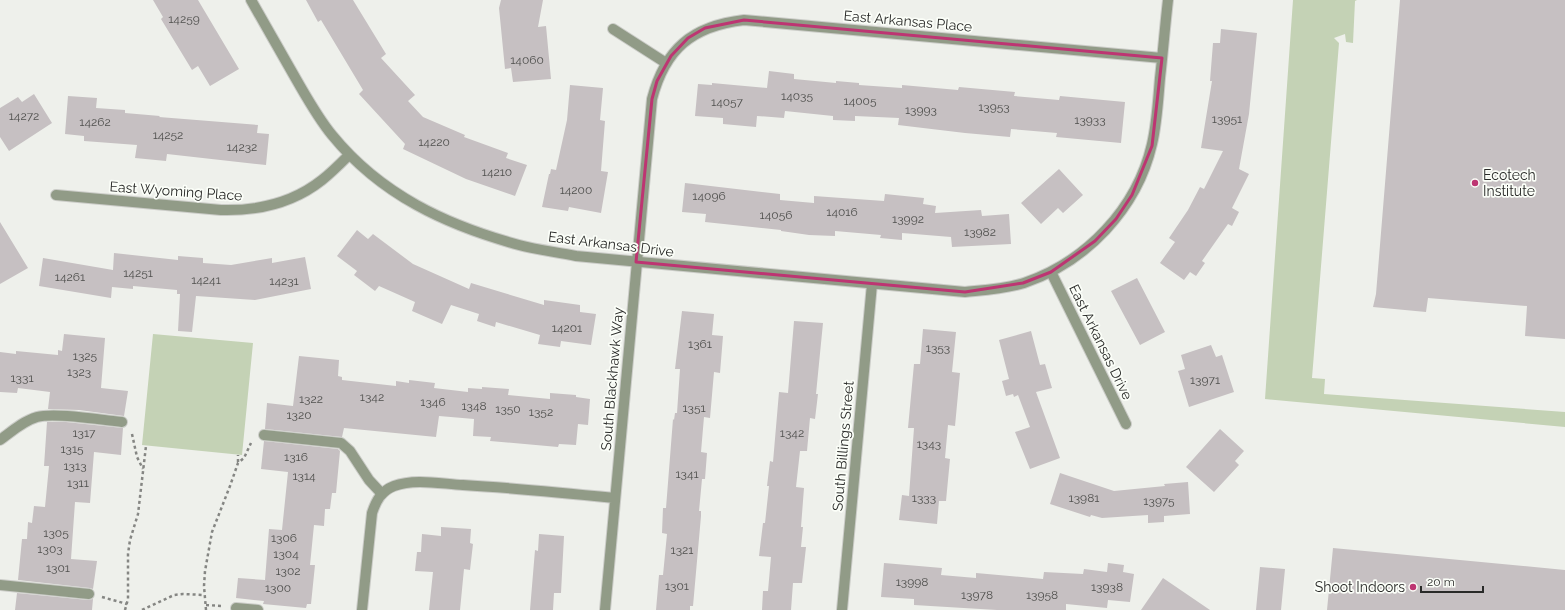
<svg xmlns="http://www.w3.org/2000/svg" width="1565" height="610" font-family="Raleway,sans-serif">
  <rect width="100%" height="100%" fill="#eef0eb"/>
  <path fill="#c4d2b5" d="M 1293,0 L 1357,0 L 1355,1 L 1353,43 L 1346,42 L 1345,34 L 1334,38 L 1339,43 L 1312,378 L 1325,379 L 1324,394 L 1565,412 L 1565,427 L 1265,399 Z
    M 153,334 L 253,343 L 242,455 L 142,445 Z"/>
  <path fill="#c6c0c2" d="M 153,0 L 198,0 L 239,69 L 210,86 L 198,66 L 192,70 L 161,19 L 163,17 Z
    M 306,0 L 353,0 L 386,54 L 381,58 L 415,95 L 408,101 L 423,117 L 465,135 L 464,137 L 508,153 L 506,158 L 527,165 L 515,196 L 466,179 L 403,149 L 405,144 L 359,94 L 363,90 L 321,20 L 318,22 Z
    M 501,0 L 543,0 L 538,27 L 546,26 L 551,79 L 513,82 L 511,68 L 505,69 L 499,8 Z
    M 1400,0 L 1565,0 L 1565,339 L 1525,336 L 1527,306 L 1428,298 L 1426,312 L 1373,307 L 1376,294 Z
    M 1221,29 L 1257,33 L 1249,114 L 1239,169 L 1249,174 L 1232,208 L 1239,212 L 1232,226 L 1228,224 L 1202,261 L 1205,263 L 1196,276 L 1190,272 L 1184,280 L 1160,263 L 1175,242 L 1169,238 L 1188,210 L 1200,187 L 1204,189 L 1223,151 L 1201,148 L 1212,81 L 1210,81 L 1213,43 L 1220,43 Z
    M 769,71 L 794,74 L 794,79 L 836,83 L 836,81 L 859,83 L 859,85 L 902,88 L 902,85 L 958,90 L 959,87 L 1015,92 L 1014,96 L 1059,100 L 1060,96 L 1125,102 L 1121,143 L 1056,137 L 1057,133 L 1011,129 L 1010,137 L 965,133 L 898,125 L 899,118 L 855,116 L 855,121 L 833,120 L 833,116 L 785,111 L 784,118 L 757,116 L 756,127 L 723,124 L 723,118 L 695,116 L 698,84 L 712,85 L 712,83 L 767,88 Z
    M 570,85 L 603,88 L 600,120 L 605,121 L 601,171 L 608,172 L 601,213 L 569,207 L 568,211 L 542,207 L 549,174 L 550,174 L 551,169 L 556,170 L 567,120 Z
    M 34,94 L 52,123 L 9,151 L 0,137 L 0,108 L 18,97 L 22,102 Z
    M 68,96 L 97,98 L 96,108 L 125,110 L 125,113 L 160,116 L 159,117 L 258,125 L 257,133 L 269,134 L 266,165 L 167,154 L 166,161 L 135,158 L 137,145 L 84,141 L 84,136 L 65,134 Z
    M 1059,169 L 1083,195 L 1063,213 L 1058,208 L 1041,224 L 1021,203 Z
    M 685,183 L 780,194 L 780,200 L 814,203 L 814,196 L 884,201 L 885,194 L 924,198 L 923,204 L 936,206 L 935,213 L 981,210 L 982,216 L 1009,214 L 1011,244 L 952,247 L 951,237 L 902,233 L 902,240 L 880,238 L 881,235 L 835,231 L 835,236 L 809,235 L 781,231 L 781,230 L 705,222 L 706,214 L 682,212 Z
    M 0,222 L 28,268 L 0,284 Z
    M 357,230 L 368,239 L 373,234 L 413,264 L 469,289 L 471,283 L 544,305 L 544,300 L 580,305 L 580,312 L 596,314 L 591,345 L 561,341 L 560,347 L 538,344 L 540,335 L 496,322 L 495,327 L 477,321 L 479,314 L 451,305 L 442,324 L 412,311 L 415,302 L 379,286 L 375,291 L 354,275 L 357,271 L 337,256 Z
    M 114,253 L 178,260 L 178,256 L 203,258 L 203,263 L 231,265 L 272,258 L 272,263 L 305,257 L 311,289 L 255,300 L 196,296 L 192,332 L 178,331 L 180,294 L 177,294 L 177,290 L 133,286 L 133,289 L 112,287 L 111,298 L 39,286 L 43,258 L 113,270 Z
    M 1137,278 L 1165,332 L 1140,345 L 1111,291 Z
    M 682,311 L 714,314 L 712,335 L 723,336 L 720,373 L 714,372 L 710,418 L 704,417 L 701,452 L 707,453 L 705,479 L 702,479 L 699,511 L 701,511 L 701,516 L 693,606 L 690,606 L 690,610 L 656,610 L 659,575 L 663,575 L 667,534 L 662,533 L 663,508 L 666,508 L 673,419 L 674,420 L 675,413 L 677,413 L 680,369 L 675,369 Z
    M 794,321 L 823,323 L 816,394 L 818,394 L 815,419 L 810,418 L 807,451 L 800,451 L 796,487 L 804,488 L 801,527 L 803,527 L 801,547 L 806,547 L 802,583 L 793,583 L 791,610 L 762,610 L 763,591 L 768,591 L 771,557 L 759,556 L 763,523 L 765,523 L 769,486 L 767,486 L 770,461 L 773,462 L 779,392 L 788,393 Z
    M 923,329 L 956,332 L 952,372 L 960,373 L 955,426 L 948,425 L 945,458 L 950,459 L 946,501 L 939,501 L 937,524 L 899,520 L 902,495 L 909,496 L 914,428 L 908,428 L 914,364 L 920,364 Z
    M 1031,331 L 1040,365 L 1045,364 L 1052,388 L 1036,392 L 1060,458 L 1030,469 L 1015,432 L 1030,427 L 1018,395 L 1014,397 L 1013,394 L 1006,396 L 1002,381 L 1009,379 L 999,340 Z
    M 64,334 L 105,338 L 101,388 L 128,391 L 124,416 L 79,410 L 48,409 L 50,392 L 18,388 L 17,393 L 0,392 L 0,352 L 16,354 L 16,351 L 58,355 L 58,350 L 62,351 Z
    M 1211,345 L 1216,357 L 1222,355 L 1234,392 L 1189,407 L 1178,371 L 1185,369 L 1181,355 Z
    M 299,356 L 339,360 L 338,376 L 342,377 L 342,380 L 396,386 L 396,381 L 409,383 L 409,380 L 435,383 L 434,388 L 468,392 L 468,388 L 482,389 L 482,387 L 509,389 L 508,395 L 550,399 L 550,393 L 576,395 L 576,397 L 590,399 L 588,425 L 578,424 L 576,445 L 559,444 L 558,447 L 490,441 L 491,437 L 473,436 L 474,419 L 439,416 L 436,437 L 344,428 L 342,437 L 265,429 L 267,403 L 293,406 Z
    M 47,422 L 66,422 L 123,428 L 121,455 L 94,452 L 90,503 L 75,502 L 71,559 L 97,561 L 93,589 L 90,588 L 18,580 L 22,539 L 27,539 L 28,522 L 32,523 L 34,506 L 45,507 L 49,466 L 44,466 Z
    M 1220,429 L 1244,451 L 1235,461 L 1239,465 L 1214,492 L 1186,467 Z
    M 264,441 L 338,449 L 340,451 L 336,493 L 332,493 L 330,509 L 325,509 L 324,526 L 314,525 L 310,565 L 315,565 L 311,604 L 307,604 L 306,608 L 263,604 L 264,601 L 236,598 L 238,578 L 265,580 L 269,529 L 282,530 L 288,472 L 261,469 Z
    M 1060,473 L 1114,491 L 1165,486 L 1164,484 L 1188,482 L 1190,514 L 1164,516 L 1164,522 L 1148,523 L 1148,515 L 1102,518 L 1091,515 L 1090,517 L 1050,504 Z
    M 441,527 L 471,529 L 470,543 L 473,544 L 470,570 L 464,569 L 460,610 L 429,610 L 433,572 L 415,571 L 417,552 L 421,552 L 422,534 L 441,536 Z
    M 539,534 L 564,536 L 561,593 L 554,593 L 553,610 L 530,610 L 535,550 L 538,551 Z
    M 1333,548 L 1565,570 L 1565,610 L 1327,610 Z
    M 884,563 L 942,568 L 941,575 L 976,578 L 976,573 L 1043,579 L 1044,572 L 1083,574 L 1084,569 L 1107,572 L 1108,563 L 1124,565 L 1123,572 L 1134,574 L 1130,602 L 1108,600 L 1107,608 L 1066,604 L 1066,610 L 997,610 L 914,605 L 914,599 L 881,597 Z
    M 1260,567 L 1285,569 L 1281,610 L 1256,610 Z
    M 1163,578 L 1210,610 L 1141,610 Z
    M 17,593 L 88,600 L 93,599 L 92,610 L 15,610 Z"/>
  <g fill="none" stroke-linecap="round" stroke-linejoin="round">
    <defs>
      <path id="lane" d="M 264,435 L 341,443 L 350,451 L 369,480 L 382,494
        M 0,440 C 11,432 23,421 37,417 C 55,412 101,420 122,422
        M 0,585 L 89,594
        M 236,608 L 258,610"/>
      <path id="street" d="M 251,0 C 266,26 281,53 296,79 C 307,98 318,118 332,135 C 381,195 446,225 519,245 C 538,250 557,252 576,256 L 965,292 C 985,290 1005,289 1024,283 C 1086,262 1137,209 1152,144 C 1157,123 1158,101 1160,78 C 1163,52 1165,26 1168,0
        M 613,29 L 666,63
        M 56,195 L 221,210 C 257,211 293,203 322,180 C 331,173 340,164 349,155
        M 1051,272 L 1126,424
        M 362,610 L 372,513 C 376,501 381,491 394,486 C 415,478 442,484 463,485 C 514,488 565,493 615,498
        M 605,610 L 652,99 C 665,49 692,26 744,20 L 1162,58
        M 842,610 L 872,284"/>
    </defs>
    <use href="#lane" stroke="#cbccc8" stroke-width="12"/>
    <use href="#street" stroke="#cbccc8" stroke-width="12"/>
    <path stroke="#858683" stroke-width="2.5" stroke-dasharray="3 3" stroke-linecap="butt" d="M 132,434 L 137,457 L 143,469
      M 238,462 L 238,455
      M 102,597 L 127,604
      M 206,605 L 222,606
      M 125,610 L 128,599 L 128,554 L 130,540 L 138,514 L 146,446
      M 142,610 L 174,595 L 183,594 L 204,595
      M 206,610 L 204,586 L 205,571 L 212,532 L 230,486 L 238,463 L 244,458 L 251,443"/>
    <use href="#lane" stroke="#919b87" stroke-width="10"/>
    <use href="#street" stroke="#919b87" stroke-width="10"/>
  </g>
  <path fill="none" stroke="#bd3572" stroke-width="3" stroke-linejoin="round" d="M 744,20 L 1162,58 L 1152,146 L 1132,195 L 1116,219 L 1095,241 L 1051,272 L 1023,283 L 965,292 L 636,262 L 652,99 L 657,81 L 671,56 L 688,38 L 705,28 Z"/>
  <g fill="#bd3572" stroke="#fbfef8" stroke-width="1.5">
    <circle cx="1475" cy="183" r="4"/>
    <circle cx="1413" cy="587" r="4"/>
  </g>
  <g text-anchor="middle" stroke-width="3.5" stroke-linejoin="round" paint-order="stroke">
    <g font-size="12" fill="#50504e">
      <text x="184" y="23">14259</text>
      <text x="527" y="64">14060</text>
      <text x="797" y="100">14035</text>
      <text x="860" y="105">14005</text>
      <text x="727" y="106">14057</text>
      <text x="994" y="111">13953</text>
      <text x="921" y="114">13993</text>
      <text x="24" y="120">14272</text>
      <text x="1227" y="123">13951</text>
      <text x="1090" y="124">13933</text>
      <text x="95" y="126">14262</text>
      <text x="168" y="139">14252</text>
      <text x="434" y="146">14220</text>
      <text x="242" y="151">14232</text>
      <text x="497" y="176">14210</text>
      <text x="576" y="194">14200</text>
      <text x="709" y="200">14096</text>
      <text x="842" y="216">14016</text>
      <text x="776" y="219">14056</text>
      <text x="908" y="223">13992</text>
      <text x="980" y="236">13982</text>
      <text x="138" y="277">14251</text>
      <text x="70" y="281">14261</text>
      <text x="206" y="284">14241</text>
      <text x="284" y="285">14231</text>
      <text x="567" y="332">14201</text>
      <text x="700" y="348">1361</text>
      <text x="938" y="352">1353</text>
      <text x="85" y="360">1325</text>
      <text x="79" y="376">1323</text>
      <text x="22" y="382">1331</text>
      <text x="1205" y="384">13971</text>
      <text x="372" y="401">1342</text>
      <text x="311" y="403">1322</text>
      <text x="433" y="406">1346</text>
      <text x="474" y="410">1348</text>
      <text x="694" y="412">1351</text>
      <text x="508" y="413">1350</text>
      <text x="541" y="416">1352</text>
      <text x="299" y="419">1320</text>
      <text x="84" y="437">1317</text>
      <text x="792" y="437">1342</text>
      <text x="929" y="448">1343</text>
      <text x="72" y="453">1315</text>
      <text x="296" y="461">1316</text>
      <text x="75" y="470">1313</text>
      <text x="687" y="478">1341</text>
      <text x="304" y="480">1314</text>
      <text x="78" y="487">1311</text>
      <text x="924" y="502">1333</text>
      <text x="1084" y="502">13981</text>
      <text x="1159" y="505">13975</text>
      <text x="56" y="537">1305</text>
      <text x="284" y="542">1306</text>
      <text x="50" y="553">1303</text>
      <text x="682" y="554">1321</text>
      <text x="286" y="558">1304</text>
      <text x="58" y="572">1301</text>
      <text x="288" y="575">1302</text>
      <text x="912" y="586">13998</text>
      <text x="677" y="590">1301</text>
      <text x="1107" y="591">13938</text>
      <text x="278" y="592">1300</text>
      <text x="977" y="599">13978</text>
      <text x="1042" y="599">13958</text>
    </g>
    <g font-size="14" fill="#292a28" stroke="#fbfef8">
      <text transform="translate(908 21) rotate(5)" y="5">East Arkansas Place</text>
      <text transform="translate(176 191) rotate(4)" y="5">East Wyoming Place</text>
      <text transform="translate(611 244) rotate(7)" y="5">East Arkansas Drive</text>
      <text transform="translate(1101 342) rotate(64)" y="5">East Arkansas Drive</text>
      <text transform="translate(612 379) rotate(-85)" y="5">South Blackhawk Way</text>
      <text transform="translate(843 446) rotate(-85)" y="5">South Billings Street</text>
    </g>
    <g font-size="14" fill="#292a28" stroke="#fbfef8" text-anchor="start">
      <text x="1483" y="180">Ecotech<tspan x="1483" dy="16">Institute</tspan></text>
      <text x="1405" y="592" text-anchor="end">Shoot Indoors</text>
    </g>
  </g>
  <path d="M1421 586v6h62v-6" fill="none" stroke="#292a28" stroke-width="2"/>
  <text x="1427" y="586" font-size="12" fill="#292a28" stroke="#fbfef8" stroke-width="3" paint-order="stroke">20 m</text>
</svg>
